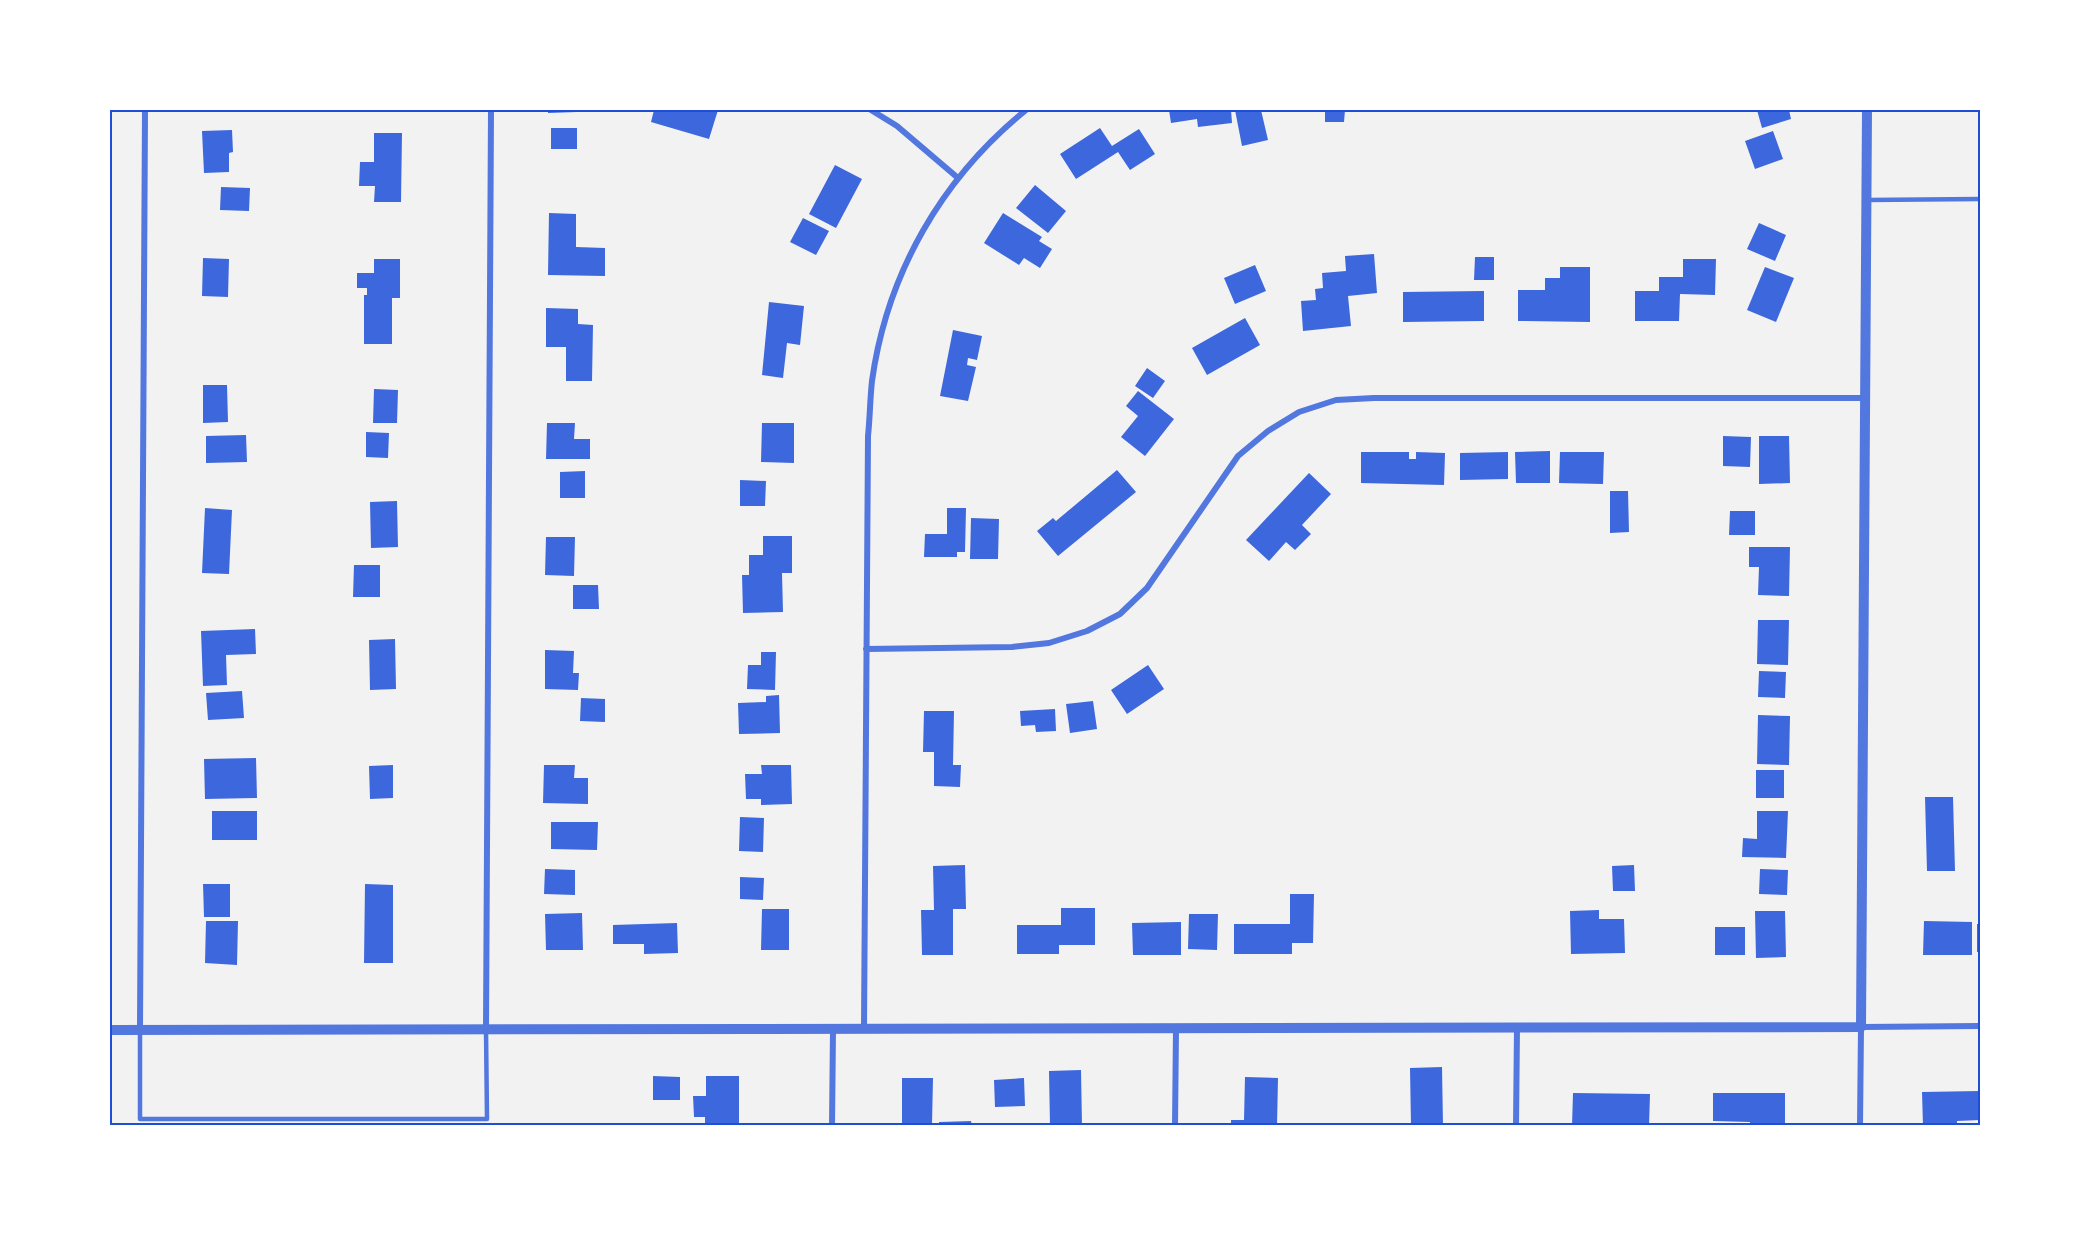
<svg xmlns="http://www.w3.org/2000/svg" width="2090" height="1235" font-family="Jost,sans-serif">
  <rect width="100%" height="100%" fill="#f2f2f2"/>
  <path fill="#3d67dc" d="M 548,110 L 577,110 L 577,112 L 548,113 Z
    M 654,110 L 718,110 L 709,139 L 651,122 Z
    M 1169,110 L 1231,110 L 1232,123 L 1198,127 L 1197,119 L 1171,123 Z
    M 1235,110 L 1261,110 L 1268,140 L 1242,146 Z
    M 1325,110 L 1345,110 L 1344,122 L 1325,122 Z
    M 1757,110 L 1789,110 L 1791,119 L 1762,128 Z
    M 551,128 L 577,128 L 577,149 L 551,149 Z
    M 1100,128 L 1112,146 L 1139,129 L 1155,154 L 1130,170 L 1118,152 L 1076,179 L 1060,154 Z
    M 232,130 L 233,152 L 229,153 L 229,172 L 204,173 L 202,131 Z
    M 1773,131 L 1783,159 L 1755,169 L 1745,141 Z
    M 374,133 L 402,133 L 401,202 L 374,202 L 375,186 L 359,186 L 360,162 L 374,162 Z
    M 835,165 L 862,179 L 836,228 L 809,214 Z
    M 1035,185 L 1066,211 L 1048,233 L 1016,208 Z
    M 221,187 L 250,188 L 249,211 L 220,210 Z
    M 549,213 L 576,214 L 576,247 L 605,248 L 605,276 L 548,275 Z
    M 1003,213 L 1042,237 L 1039,241 L 1052,249 L 1040,268 L 1024,258 L 1019,265 L 984,243 Z
    M 803,218 L 829,231 L 816,255 L 790,242 Z
    M 1759,223 L 1786,235 L 1775,261 L 1747,249 Z
    M 1374,254 L 1377,293 L 1348,296 L 1351,326 L 1303,331 L 1301,301 L 1316,300 L 1315,289 L 1323,288 L 1322,273 L 1346,271 L 1345,256 Z
    M 1475,257 L 1494,257 L 1494,280 L 1474,280 Z
    M 203,258 L 229,259 L 228,297 L 202,296 Z
    M 374,259 L 400,259 L 400,298 L 392,298 L 392,344 L 364,344 L 364,295 L 367,295 L 367,288 L 357,288 L 357,273 L 374,273 Z
    M 1683,259 L 1716,259 L 1715,295 L 1680,294 L 1679,321 L 1635,321 L 1635,291 L 1659,291 L 1659,277 L 1683,277 Z
    M 1255,265 L 1266,291 L 1235,304 L 1224,278 Z
    M 1560,267 L 1590,267 L 1590,322 L 1518,321 L 1518,290 L 1545,290 L 1545,278 L 1560,278 Z
    M 1765,267 L 1794,278 L 1776,322 L 1747,310 Z
    M 1484,291 L 1484,321 L 1403,322 L 1403,292 Z
    M 769,302 L 804,306 L 800,345 L 787,343 L 783,378 L 762,375 Z
    M 546,308 L 578,309 L 578,324 L 593,325 L 592,381 L 566,381 L 566,347 L 546,347 Z
    M 1245,318 L 1260,345 L 1207,375 L 1192,348 Z
    M 953,330 L 982,336 L 977,360 L 968,358 L 967,365 L 976,367 L 968,401 L 940,396 Z
    M 1147,368 L 1165,381 L 1153,398 L 1135,386 Z
    M 203,385 L 227,385 L 228,422 L 203,423 Z
    M 374,389 L 398,390 L 397,423 L 373,423 Z
    M 1138,391 L 1174,419 L 1145,456 L 1121,437 L 1138,416 L 1126,406 Z
    M 547,423 L 575,423 L 574,439 L 590,439 L 590,459 L 546,459 Z
    M 762,423 L 794,423 L 794,463 L 761,462 Z
    M 366,432 L 389,433 L 388,458 L 366,457 Z
    M 246,435 L 247,462 L 206,463 L 206,436 Z
    M 1723,436 L 1751,437 L 1750,467 L 1723,466 Z
    M 1759,436 L 1789,436 L 1790,483 L 1759,484 Z
    M 1550,451 L 1550,483 L 1516,483 L 1515,452 Z
    M 1361,452 L 1409,452 L 1409,459 L 1416,459 L 1416,452 L 1445,453 L 1444,485 L 1361,483 Z
    M 1508,452 L 1508,479 L 1460,480 L 1460,453 Z
    M 1560,452 L 1604,452 L 1603,484 L 1559,483 Z
    M 1117,470 L 1136,492 L 1058,556 L 1037,531 L 1053,518 L 1056,521 Z
    M 585,471 L 585,498 L 560,498 L 560,472 Z
    M 1309,473 L 1331,494 L 1302,525 L 1311,534 L 1295,550 L 1286,542 L 1269,561 L 1246,540 Z
    M 740,480 L 766,481 L 765,506 L 740,506 Z
    M 1610,491 L 1628,491 L 1629,532 L 1610,533 Z
    M 397,501 L 398,547 L 371,548 L 370,502 Z
    M 205,508 L 232,510 L 229,574 L 202,573 Z
    M 947,508 L 966,508 L 965,552 L 957,552 L 957,557 L 924,557 L 925,534 L 947,534 Z
    M 1730,511 L 1755,511 L 1755,535 L 1729,535 Z
    M 971,518 L 999,519 L 998,559 L 970,559 Z
    M 763,536 L 792,536 L 792,573 L 782,573 L 783,612 L 743,613 L 742,575 L 749,575 L 749,555 L 763,555 Z
    M 546,537 L 575,537 L 574,576 L 545,575 Z
    M 1749,547 L 1790,547 L 1789,596 L 1758,595 L 1759,567 L 1749,567 Z
    M 354,565 L 380,565 L 380,597 L 353,597 Z
    M 573,585 L 598,585 L 599,609 L 573,609 Z
    M 1758,620 L 1789,620 L 1788,665 L 1757,664 Z
    M 255,629 L 256,654 L 226,655 L 227,685 L 203,686 L 201,631 Z
    M 395,639 L 396,689 L 370,690 L 369,640 Z
    M 545,650 L 574,651 L 573,673 L 579,673 L 578,690 L 545,689 Z
    M 761,652 L 776,652 L 775,690 L 747,689 L 748,665 L 761,665 Z
    M 1148,665 L 1164,689 L 1127,714 L 1111,690 Z
    M 1759,671 L 1786,672 L 1785,698 L 1758,697 Z
    M 242,691 L 244,718 L 208,720 L 206,693 Z
    M 779,695 L 780,733 L 739,734 L 738,703 L 766,702 L 766,696 Z
    M 581,698 L 605,699 L 605,722 L 580,721 Z
    M 1093,701 L 1097,729 L 1070,733 L 1066,704 Z
    M 1055,709 L 1056,731 L 1036,732 L 1035,725 L 1021,726 L 1020,711 Z
    M 924,711 L 954,711 L 953,765 L 961,765 L 960,787 L 934,786 L 934,752 L 923,752 Z
    M 1758,715 L 1790,716 L 1789,765 L 1757,764 Z
    M 256,758 L 257,798 L 205,799 L 204,759 Z
    M 393,765 L 393,798 L 370,799 L 369,766 Z
    M 544,765 L 575,765 L 574,778 L 588,778 L 588,804 L 543,803 Z
    M 761,765 L 791,765 L 792,804 L 761,805 L 761,799 L 746,799 L 745,774 L 762,774 Z
    M 1756,770 L 1784,770 L 1784,798 L 1756,798 Z
    M 1925,797 L 1953,797 L 1955,871 L 1927,871 Z
    M 212,811 L 257,811 L 257,840 L 212,840 Z
    M 1757,811 L 1788,811 L 1786,858 L 1742,857 L 1743,838 L 1757,839 Z
    M 740,817 L 764,818 L 763,852 L 739,851 Z
    M 551,822 L 598,822 L 597,850 L 551,849 Z
    M 965,865 L 966,909 L 953,909 L 953,955 L 922,955 L 921,910 L 934,910 L 933,866 Z
    M 1634,865 L 1635,891 L 1613,891 L 1612,866 Z
    M 545,869 L 575,870 L 575,895 L 544,894 Z
    M 1760,869 L 1788,870 L 1787,895 L 1759,894 Z
    M 740,877 L 764,878 L 763,900 L 740,899 Z
    M 203,884 L 230,884 L 230,917 L 204,917 Z
    M 365,884 L 393,885 L 393,963 L 364,963 Z
    M 1290,894 L 1314,894 L 1313,943 L 1292,943 L 1292,954 L 1234,954 L 1234,924 L 1290,924 Z
    M 1061,908 L 1095,908 L 1095,945 L 1059,945 L 1059,954 L 1017,954 L 1017,925 L 1061,925 Z
    M 762,909 L 789,909 L 789,950 L 761,950 Z
    M 1599,910 L 1599,919 L 1624,919 L 1625,953 L 1571,954 L 1570,911 Z
    M 1755,911 L 1785,911 L 1786,957 L 1756,958 Z
    M 582,913 L 583,950 L 546,950 L 545,914 Z
    M 1189,914 L 1218,914 L 1217,950 L 1188,949 Z
    M 206,921 L 238,921 L 237,965 L 205,963 Z
    M 1924,921 L 1972,922 L 1972,955 L 1923,955 Z
    M 1181,922 L 1181,955 L 1133,955 L 1132,923 Z
    M 677,923 L 678,953 L 644,954 L 644,944 L 613,944 L 613,925 Z
    M 1977,924 L 1980,924 L 1980,952 L 1977,952 Z
    M 1715,927 L 1745,927 L 1745,955 L 1715,955 Z
    M 1442,1067 L 1443,1126 L 1411,1126 L 1410,1068 Z
    M 1081,1070 L 1082,1126 L 1050,1126 L 1049,1071 Z
    M 653,1076 L 680,1077 L 680,1100 L 653,1100 Z
    M 706,1076 L 739,1076 L 739,1124 L 705,1124 L 705,1117 L 694,1117 L 693,1096 L 706,1096 Z
    M 1245,1077 L 1278,1078 L 1277,1126 L 1231,1126 L 1231,1120 L 1244,1120 Z
    M 902,1078 L 933,1078 L 932,1124 L 902,1124 Z
    M 1024,1078 L 1025,1106 L 995,1107 L 994,1080 Z
    M 1980,1091 L 1980,1120 L 1957,1121 L 1957,1126 L 1923,1126 L 1922,1092 Z
    M 1573,1093 L 1650,1094 L 1649,1126 L 1572,1126 Z
    M 1713,1093 L 1785,1093 L 1785,1126 L 1750,1126 L 1750,1122 L 1713,1121 Z
    M 971,1121 L 972,1126 L 939,1126 L 939,1122 Z"/>
  <g fill="none" stroke-linecap="round" stroke-linejoin="round">
    <path stroke="#5277de" stroke-width="4.5" d="M 1867,200 L 1980,199
      M 140,1030 L 140,1119 L 487,1119 L 486,1030"/>
    <path stroke="#5277de" stroke-width="6" d="M 871,110 L 897,126 L 958,178
      M 866,649 L 1012,647 L 1049,643 L 1087,631 L 1120,614 L 1147,588 L 1238,456 L 1268,431 L 1299,412 L 1336,400 L 1374,398 L 1865,398
      M 486,1029 L 491,110
      M 864,1029 L 868,436 C 870,417 870,399 872,381 C 887,273 942,178 1026,110
      M 140,1030 L 145,110
      M 832,1126 L 833,1029
      M 1175,1126 L 1176,1028
      M 1516,1126 L 1517,1027
      M 1860,1126 L 1861,1027 L 1980,1026"/>
    <path stroke="#5277de" stroke-width="10" d="M 110,1030 L 1861,1027 L 1867,110"/>
  </g>
  <rect width="2090" height="1235" fill="none" stroke="#ffffff" stroke-width="222"/>
  <rect x="111" y="111" width="1868" height="1013" fill="none" stroke="#1d4ed8" stroke-width="2"/>
</svg>
